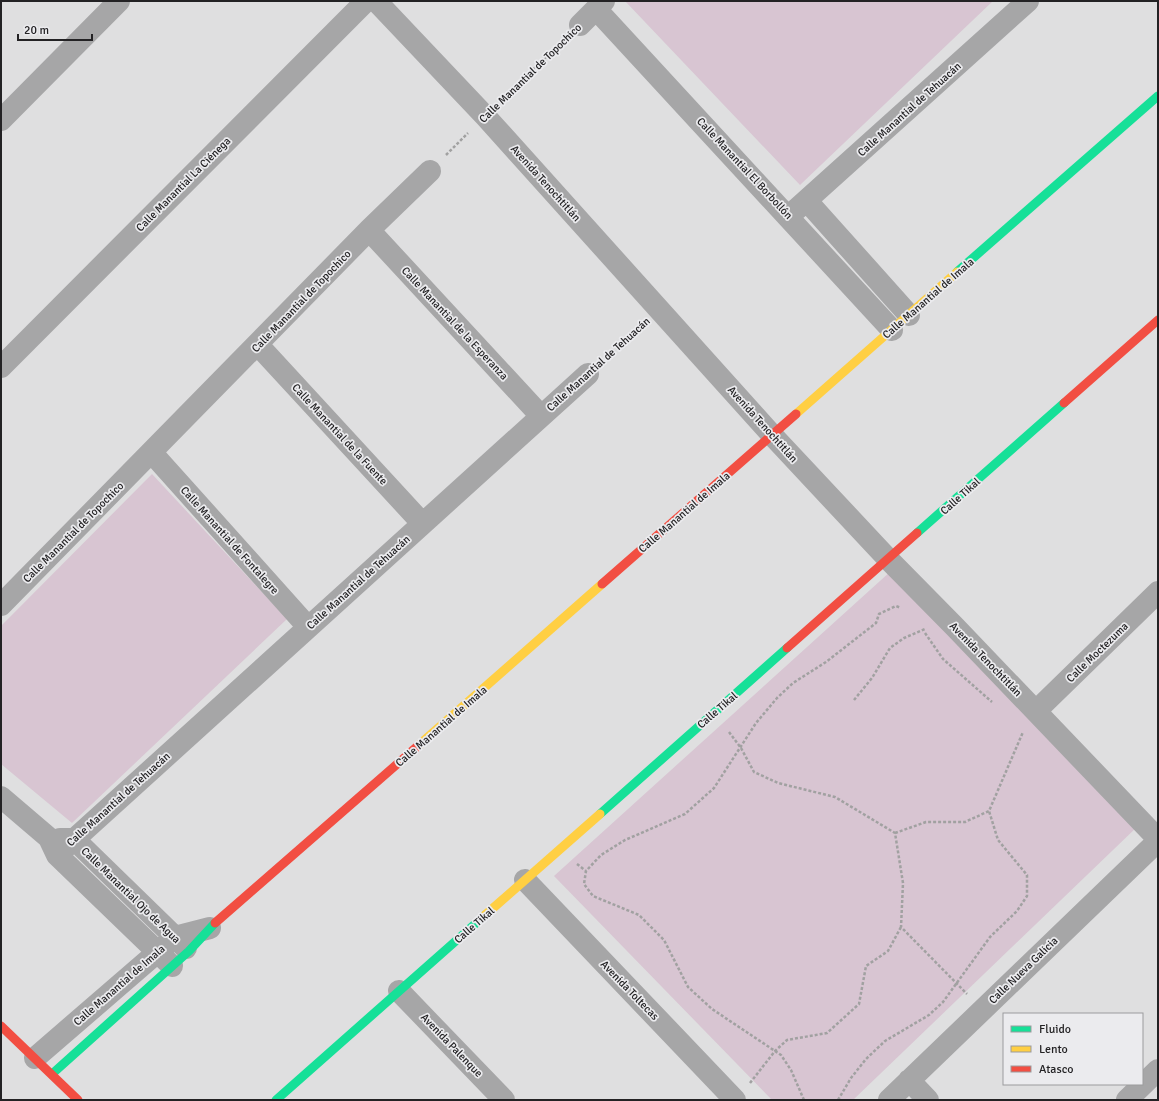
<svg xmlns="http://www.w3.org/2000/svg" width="1159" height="1101" font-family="Signika,sans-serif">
  <rect width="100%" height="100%" fill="#dfdfe0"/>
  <path fill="#d8c5d2" d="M 625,1 L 993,1 L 800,185 Z
    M 152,474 L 287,619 L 72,823 L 1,764 L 1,626 Z
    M 891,571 L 1138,826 L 853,1100 L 772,1100 L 554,876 Z"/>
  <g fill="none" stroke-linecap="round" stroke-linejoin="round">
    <path stroke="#a1a1a1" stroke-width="2.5" stroke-dasharray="3 2" stroke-linecap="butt" d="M 501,100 L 564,40
      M 446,155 L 468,133
      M 605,359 L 642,325
      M 925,633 L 943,659 L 992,702
      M 854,700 L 872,678 L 890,648 L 904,638 L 925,629
      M 729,732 L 741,748 L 754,772 L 778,783 L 835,797 L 895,833 L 903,883 L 901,927 L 967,994
      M 895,833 L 926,822 L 965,822 L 989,811 L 1023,732
      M 577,864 L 586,871
      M 750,1083 L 775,1051 L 787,1040 L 827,1033 L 859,1004 L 866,966 L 888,951 L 901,927
      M 804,1100 L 791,1070 L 781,1055 L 712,1009 L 688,987 L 664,940 L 639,915 L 593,896 L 584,884 L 586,871 L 601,855 L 625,840 L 685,814 L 714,788 L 756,723 L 777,698 L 793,683 L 826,662 L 876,623 L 879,614 L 896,606 L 901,608
      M 838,1100 L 851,1078 L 866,1059 L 885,1041 L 929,1015 L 943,1002 L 990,937 L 1017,911 L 1027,896 L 1027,875 L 998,840 L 989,811"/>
    <path stroke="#a6a6a7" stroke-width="22" d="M 376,1 L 485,116 L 772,435 L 888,559 L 955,627 L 1158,839
      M 596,9 L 892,330
      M 580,25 L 604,1
      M 1,120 L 119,1
      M 807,201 L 909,315
      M 789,216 L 1028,1
      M 369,230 L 541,416
      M 258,345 L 422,523
      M 1,367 L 366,1
      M 152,453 L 308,627
      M 1,605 L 369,230 L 430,171
      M 1036,711 L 1158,592
      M 1,797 L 49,838 L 57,855 L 172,966
      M 60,839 L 74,839 L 186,948
      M 57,855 L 588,374
      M 525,880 L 735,1100
      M 399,991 L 504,1100
      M 35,1058 L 175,937 L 210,928
      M 909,1080 L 928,1100
      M 889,1100 L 1158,841
      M 1127,1100 L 1158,1070"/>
    <path stroke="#16e098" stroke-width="9" d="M 957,272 L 1158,96
      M 917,533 L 1064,403
      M 600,814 L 787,648
      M 52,1074 L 189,951 L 215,923
      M 276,1100 L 484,916"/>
    <path stroke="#ffcf43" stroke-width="9" d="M 796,414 L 957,272
      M 419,745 L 602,584
      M 484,916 L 600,814"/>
    <path stroke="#f24e42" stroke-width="9" d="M 1064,403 L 1158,320
      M 602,584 L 796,414
      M 787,648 L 917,533
      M 215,923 L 419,745
      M 1,1026 L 78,1100"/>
  </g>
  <g text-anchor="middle" stroke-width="3.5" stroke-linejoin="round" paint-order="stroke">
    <g font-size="11" fill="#232224" stroke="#ebebee">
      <text transform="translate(530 73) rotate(-44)" y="4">Calle Manantial de Topochico</text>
      <text transform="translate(909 109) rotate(-42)" y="4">Calle Manantial de Tehuacán</text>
      <text transform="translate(745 168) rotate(47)" y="4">Calle Manantial El Borbollón</text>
      <text transform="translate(546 183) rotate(48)" y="4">Avenida Tenochtitlán</text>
      <text transform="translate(183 184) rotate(-45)" y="4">Calle Manantial La Ciénega</text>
      <text transform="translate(928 298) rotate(-41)" y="4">Calle Manantial de Imala</text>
      <text transform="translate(301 301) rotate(-46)" y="4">Calle Manantial de Topochico</text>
      <text transform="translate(455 323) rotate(47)" y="4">Calle Manantial de la Esperanza</text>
      <text transform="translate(598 364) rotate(-42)" y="4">Calle Manantial de Tehuacán</text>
      <text transform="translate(763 424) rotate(48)" y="4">Avenida Tenochtitlán</text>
      <text transform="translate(340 434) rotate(47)" y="4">Calle Manantial de la Fuente</text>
      <text transform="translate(960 496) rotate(-42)" y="4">Calle Tikal</text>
      <text transform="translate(684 512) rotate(-41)" y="4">Calle Manantial de Imala</text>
      <text transform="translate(73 532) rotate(-45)" y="4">Calle Manantial de Topochico</text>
      <text transform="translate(230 540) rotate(48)" y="4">Calle Manantial de Fontalegre</text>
      <text transform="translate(358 582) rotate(-42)" y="4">Calle Manantial de Tehuacán</text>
      <text transform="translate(1097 652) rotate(-44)" y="4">Calle Moctezuma</text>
      <text transform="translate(986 659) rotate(46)" y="4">Avenida Tenochtitlán</text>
      <text transform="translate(717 710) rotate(-41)" y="4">Calle Tikal</text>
      <text transform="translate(441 726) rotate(-41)" y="4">Calle Manantial de Imala</text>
      <text transform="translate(118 799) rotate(-42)" y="4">Calle Manantial de Tehuacán</text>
      <text transform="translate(131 895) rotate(44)" y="4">Calle Manantial Ojo de Agua</text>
      <text transform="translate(474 925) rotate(-41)" y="4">Calle Tikal</text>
      <text transform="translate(1023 970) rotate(-44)" y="4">Calle Nueva Galicia</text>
      <text transform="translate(119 985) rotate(-41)" y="4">Calle Manantial de Imala</text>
      <text transform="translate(630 990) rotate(46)" y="4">Avenida Toltecas</text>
      <text transform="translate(452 1045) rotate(46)" y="4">Avenida Palenque</text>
    </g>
  </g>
  <rect width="1159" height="1101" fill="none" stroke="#232224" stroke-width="4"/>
  <rect x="1003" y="1013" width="140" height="72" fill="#ebebee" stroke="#9b9b9d"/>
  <rect x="1011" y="1026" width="20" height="6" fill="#16e098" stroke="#9b9b9d"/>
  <text x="1039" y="1033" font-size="12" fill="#232224">Fluido</text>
  <rect x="1011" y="1046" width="20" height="6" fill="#ffcf43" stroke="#9b9b9d"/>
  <text x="1039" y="1053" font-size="12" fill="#232224">Lento</text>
  <rect x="1011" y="1066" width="20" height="6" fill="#f24e42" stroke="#9b9b9d"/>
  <text x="1039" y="1073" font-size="12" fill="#232224">Atasco</text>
  <path d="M18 34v6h74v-6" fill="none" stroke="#232224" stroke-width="2"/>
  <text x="24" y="34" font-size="12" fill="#232224" stroke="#ebebee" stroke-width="3" paint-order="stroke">20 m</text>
</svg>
